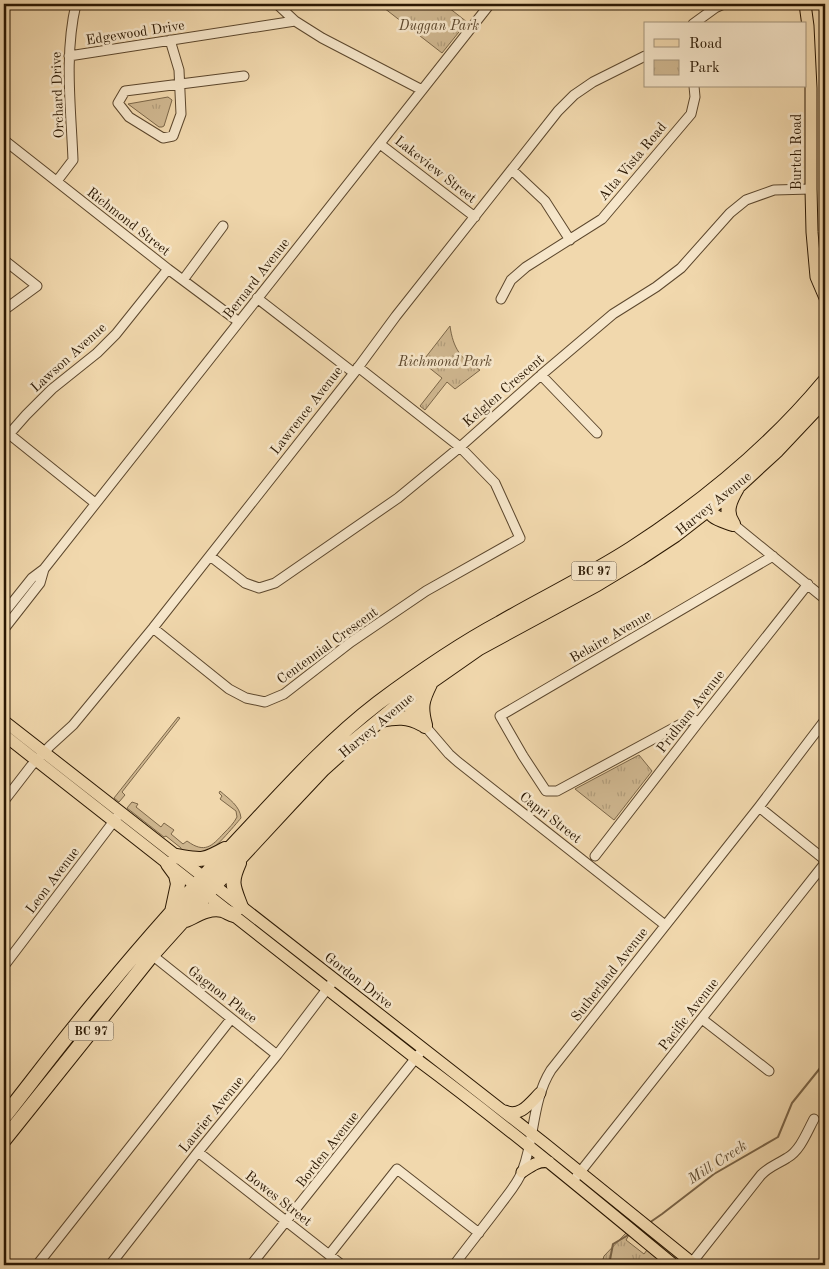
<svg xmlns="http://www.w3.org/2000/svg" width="829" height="1269" font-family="'Old Standard TT',serif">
  <defs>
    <pattern id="park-tufts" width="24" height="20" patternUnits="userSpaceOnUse" patternTransform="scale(1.25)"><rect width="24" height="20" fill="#cfb790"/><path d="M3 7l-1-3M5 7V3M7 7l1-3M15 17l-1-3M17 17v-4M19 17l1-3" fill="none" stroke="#b29d7b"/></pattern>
  </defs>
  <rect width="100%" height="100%" fill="#f1d8ad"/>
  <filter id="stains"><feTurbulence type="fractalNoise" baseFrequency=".004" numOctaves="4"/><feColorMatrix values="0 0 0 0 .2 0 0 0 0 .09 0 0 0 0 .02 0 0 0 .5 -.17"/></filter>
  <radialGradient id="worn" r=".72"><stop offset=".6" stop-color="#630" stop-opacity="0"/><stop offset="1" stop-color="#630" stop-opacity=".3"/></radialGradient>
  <path fill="#cfb790" stroke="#7c6749" d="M 178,717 L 180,718 L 122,792 L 125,795 L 119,802 L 114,798 Z
    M 220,791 C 229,799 240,806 241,818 C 235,825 212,853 204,854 C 197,856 187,853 181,850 L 181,848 L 166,836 L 164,837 L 127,808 L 132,802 L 138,804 L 136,807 L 161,827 L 164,823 L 174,830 L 171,834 L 183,844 L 187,841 C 205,854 212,846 224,833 C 229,828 234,823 237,817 L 236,811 L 220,799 L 222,796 L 219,793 Z"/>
  <path fill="url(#park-tufts)" stroke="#7c6749" d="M 374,4 L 444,4 L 467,22 L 442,53 L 384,8 Z
    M 168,97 L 172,100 L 164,126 L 162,127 L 159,127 L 128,104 Z
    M 450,326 C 453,348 461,360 480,370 L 455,389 L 447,382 L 425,410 L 420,406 L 442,378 L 422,362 Z
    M 639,755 L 652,771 L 614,820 L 575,789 Z
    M 626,1233 L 629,1235 L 626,1240 L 644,1254 L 647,1250 L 665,1265 L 601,1265 L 604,1256 Z"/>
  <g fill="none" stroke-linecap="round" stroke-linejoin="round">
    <path stroke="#796346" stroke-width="2" d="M 649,1223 L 662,1214 L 714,1174 L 778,1137 L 792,1103 L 825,1062
      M 609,1265 L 613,1244 L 630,1234"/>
    <defs>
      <path id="minor" d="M 277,4 L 295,21 L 322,38 L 422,90
        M 693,24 L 715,8 L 724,4
        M 170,40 L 179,70 L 181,114 L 173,136 L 163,138 L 129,117 L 118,103 L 125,91 L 244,76
        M 69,56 L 295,21
        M 4,140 L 168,269 L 239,322
        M 380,144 L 475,217
        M 512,170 L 545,201 L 570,240
        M 57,181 L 73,160 C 71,108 64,55 76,4
        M 4,260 L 37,286 L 4,310
        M 183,280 L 223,226
        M 257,298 L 354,373
        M 501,299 L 511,280 L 526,267 L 602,219 L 691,114 L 695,97 L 694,86
        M 541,375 L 597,433
        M 9,434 L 95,503
        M 4,440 L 26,415 L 52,389 L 97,353 L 116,334 L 168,269
        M 733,524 L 825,599
        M 210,556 L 245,583 L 259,588 L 275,583 L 398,498 L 460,447 L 541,375 L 613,314 L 656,287 L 681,268 L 730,213 L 746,200 L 774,190 L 811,189
        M 4,613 L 32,578 L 44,569 L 490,4
        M 153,628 L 229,689 L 246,698 L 265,702 L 284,694 L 351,642 L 426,591 L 520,538 L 495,483 L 460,447 L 358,367
        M 4,629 L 40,583 L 44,569
        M 698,723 L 692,718 L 557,791 L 546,791 L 523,756 L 500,716 L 773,556
        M 425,726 L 449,754 L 458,762 L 665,925
        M 4,801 L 31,766 L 50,746 L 73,725 L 153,628 L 354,373 L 396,316 L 558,111 L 574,95 L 593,82 L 645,56
        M 759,807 L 825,860
        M 595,856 L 698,723 L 808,584
        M 152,955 L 277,1055
        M 4,966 L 117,817
        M 702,1019 L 769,1071
        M 198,1152 L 342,1265
        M 577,1176 L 825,863
        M 329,1255 L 397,1169 L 479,1233
        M 37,1265 L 231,1019
        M 110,1265 L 198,1152 L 277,1055 L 334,980
        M 251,1265 L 419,1054
        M 454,1265 C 469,1245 485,1225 500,1205 C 508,1194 519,1182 523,1169 C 535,1137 532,1100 551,1070 L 759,807 L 825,720
        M 690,1265 L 761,1175 C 770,1166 776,1165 787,1158 C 800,1151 807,1132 814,1119"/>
      <path id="major" d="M 805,4 L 808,26 L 811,88 L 811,189 L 812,232 L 816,277 L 825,298
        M 4,721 L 544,1143 L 695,1265
        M 4,735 L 415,1058 C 504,1124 589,1195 674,1265
        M 505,1111 C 520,1118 530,1103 540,1093
        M 522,1172 C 531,1166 538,1160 549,1162"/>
      <path id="highway" d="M 708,502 C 708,518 720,519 733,524
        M 733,524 C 724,512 730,500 737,488
        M 406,690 C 406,705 416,714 425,726
        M 380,720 C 397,717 407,716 422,724
        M 425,725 C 420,707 422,700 430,684
        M 176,856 C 201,860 202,862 225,849
        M 239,863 C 230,883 233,886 241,907
        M 168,864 L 176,875 L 178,884 L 172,912
        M 186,920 C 197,915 209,907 222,910 C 226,911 230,914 234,915
        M 4,1117 C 37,1075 70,1031 105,990 C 151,934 200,880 250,827 C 290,784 331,739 378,703 C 417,674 457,646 500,623 C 543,598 589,576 631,549 C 702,503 771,446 825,381
        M 4,1140 L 152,955 L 214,886 L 290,804 L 323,769 L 352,743 L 406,699 L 479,648 L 597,584 L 640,558 L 675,535 L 738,486 L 777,450 L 825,399"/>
    </defs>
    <use href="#minor" stroke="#5c472d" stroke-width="11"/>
    <use href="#major" stroke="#2a1702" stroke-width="13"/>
    <use href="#highway" stroke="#2a1702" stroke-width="16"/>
    <use href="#minor" stroke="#f6e6ca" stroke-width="9"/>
    <use href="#major" stroke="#f1d8ad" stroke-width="11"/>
    <use href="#highway" stroke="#f1d8ad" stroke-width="14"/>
  </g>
  <g text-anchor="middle" stroke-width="5" stroke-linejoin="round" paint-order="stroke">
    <g fill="#f6e6ca" stroke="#67553e" stroke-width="1">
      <rect x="571.5" y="561.5" width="45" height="19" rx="4"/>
      <rect x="68.5" y="1021.5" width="45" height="19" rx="4"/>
    </g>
    <g font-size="12" font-weight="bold" fill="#2a1702">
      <text x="594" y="575">BC 97</text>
      <text x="91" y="1035">BC 97</text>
    </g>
    <g font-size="14" font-style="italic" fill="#5c472d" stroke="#f6e6ca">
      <text x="439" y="30">Duggan Park</text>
      <text x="445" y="366">Richmond Park</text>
    </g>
    <g font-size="14" fill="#2a1702" stroke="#f6e6ca">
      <text transform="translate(135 32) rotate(-9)" y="5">Edgewood Drive</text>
      <text transform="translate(57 95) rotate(-92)" y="5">Orchard Drive</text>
      <text transform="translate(796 152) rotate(-90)" y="5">Burtch Road</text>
      <text transform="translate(632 161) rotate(-50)" y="5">Alta Vista Road</text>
      <text transform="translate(436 169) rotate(38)" y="5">Lakeview Street</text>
      <text transform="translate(129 221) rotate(38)" y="5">Richmond Street</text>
      <text transform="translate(256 278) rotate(-52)" y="5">Bernard Avenue</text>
      <text transform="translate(68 357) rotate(-42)" y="5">Lawson Avenue</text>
      <text transform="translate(503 390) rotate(-41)" y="5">Kelglen Crescent</text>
      <text transform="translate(306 410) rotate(-52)" y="5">Lawrence Avenue</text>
      <text transform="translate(713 503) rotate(-39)" y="5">Harvey Avenue</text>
      <text transform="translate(610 636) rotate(-30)" y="5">Belaire Avenue</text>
      <text transform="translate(327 645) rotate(-36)" y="5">Centennial Crescent</text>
      <text transform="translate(690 711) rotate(-52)" y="5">Pridham Avenue</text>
      <text transform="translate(376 725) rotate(-40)" y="5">Harvey Avenue</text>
      <text transform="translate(551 817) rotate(38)" y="5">Capri Street</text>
      <text transform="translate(52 880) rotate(-53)" y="5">Leon Avenue</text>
      <text transform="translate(609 974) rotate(-52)" y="5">Sutherland Avenue</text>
      <text transform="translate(359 980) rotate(38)" y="5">Gordon Drive</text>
      <text transform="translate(223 994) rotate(38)" y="5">Gagnon Place</text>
      <text transform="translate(688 1014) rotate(-52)" y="5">Pacific Avenue</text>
      <text transform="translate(211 1114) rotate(-51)" y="5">Laurier Avenue</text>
      <text transform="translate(327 1149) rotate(-52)" y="5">Borden Avenue</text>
      <text transform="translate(279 1198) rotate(38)" y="5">Bowes Street</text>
    </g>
    <g font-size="15" font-style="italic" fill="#5e4a2f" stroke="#f6e6ca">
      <text transform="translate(717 1162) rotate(-33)" y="5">Mill Creek</text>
    </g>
  </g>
  <rect width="829" height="1269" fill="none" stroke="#f1d8ad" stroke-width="20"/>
  <rect x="5" y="5" width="819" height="1259" fill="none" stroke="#2a1702" stroke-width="2.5"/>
  <rect x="10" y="10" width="809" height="1249" fill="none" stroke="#2a1702"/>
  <rect x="644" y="22" width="162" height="65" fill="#f6e6ca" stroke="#a4937a"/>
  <rect x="654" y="39" width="25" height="8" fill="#f1d8ad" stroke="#a4937a"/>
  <text x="689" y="48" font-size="15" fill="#2a1702">Road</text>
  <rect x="654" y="60" width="25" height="15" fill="url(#park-tufts)" stroke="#a4937a"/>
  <text x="689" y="72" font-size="15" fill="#2a1702">Park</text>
  <rect width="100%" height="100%" filter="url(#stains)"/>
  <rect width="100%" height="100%" fill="url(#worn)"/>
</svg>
